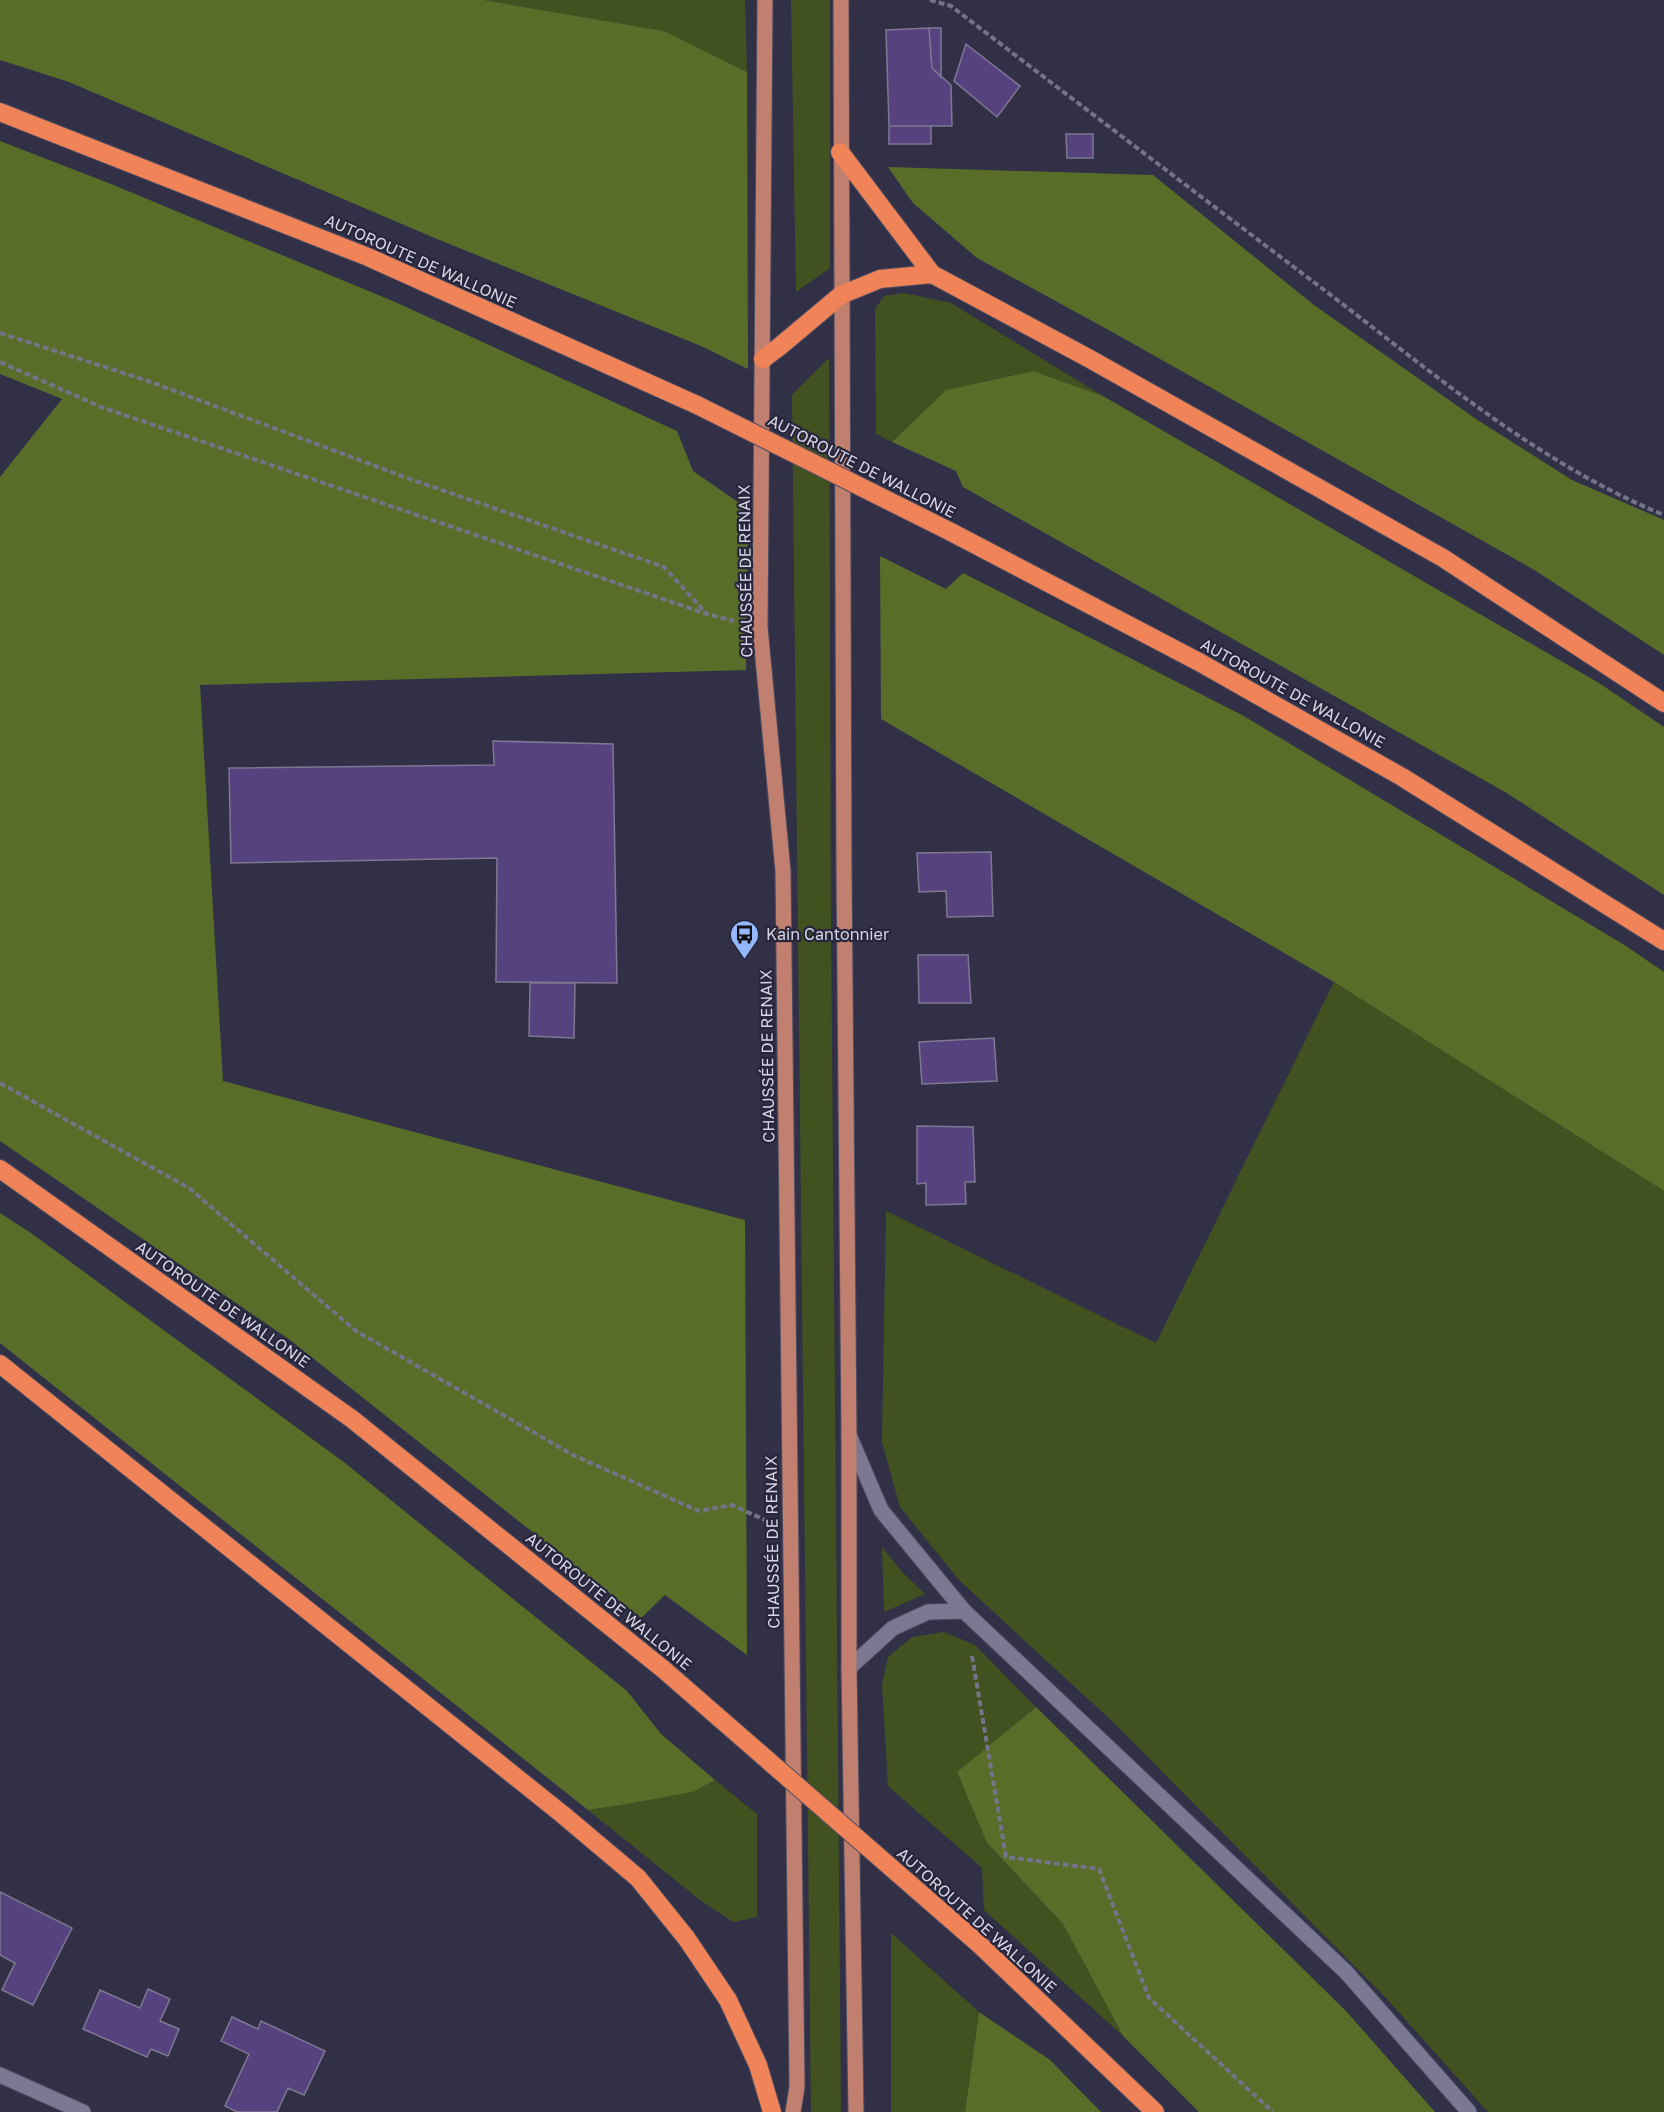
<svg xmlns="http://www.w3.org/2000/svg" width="1664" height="2112" font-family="'Golos Text',sans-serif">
  <rect width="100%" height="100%" fill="#323047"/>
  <path fill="#41511f" d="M 484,0 L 745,0 L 747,72 L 664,31 Z
    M 791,0 L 830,0 L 830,268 L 796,292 Z
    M 904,293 L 951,303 L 1103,396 L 1032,371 L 946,390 L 892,442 L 876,434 L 875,309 L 884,296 Z
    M 829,358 L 831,924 L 841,2112 L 811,2112 L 792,395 Z
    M 1334,982 L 1664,1191 L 1664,2112 L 1488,2112 L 1388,2000 L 1114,1723 L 960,1581 L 900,1507 L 882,1442 L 886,1211 L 1156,1343 Z
    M 882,1547 L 902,1572 L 925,1594 L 884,1612 Z
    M 944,1632 L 975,1645 L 1036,1707 L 957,1772 L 987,1843 L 1063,1924 L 1123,2036 L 984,1910 L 982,1868 L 888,1786 L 882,1685 L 888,1657 L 912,1637 Z
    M 715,1780 L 757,1814 L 757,1917 L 733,1922 L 700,1900 L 588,1810 L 622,1805 L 693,1792 Z
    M 891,1933 L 979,2012 L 965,2112 L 891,2112 Z"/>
  <path fill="#586d28" d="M 0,0 L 484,0 L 664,31 L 747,72 L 748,369 L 701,346 L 437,239 L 69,82 L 0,60 Z
    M 0,141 L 111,184 L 395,302 L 677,431 L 693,471 L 748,509 L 746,670 L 200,685 L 223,1081 L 745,1220 L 747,1655 L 665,1595 L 641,1618 L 290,1340 L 0,1141 L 0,477 L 62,399 L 0,374 Z
    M 888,167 L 1153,175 L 1314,305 L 1476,419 L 1572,480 L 1664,520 L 1664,655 L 1536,571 L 1114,333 L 977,258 L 913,203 Z
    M 1033,371 L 1103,396 L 1599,683 L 1664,727 L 1664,895 L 1505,792 L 963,487 L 956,471 L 892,442 L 946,390 Z
    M 880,556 L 946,589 L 963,573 L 1242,715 L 1626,946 L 1664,972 L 1664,1191 L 1334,982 L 881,719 Z
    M 0,1213 L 31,1233 L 345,1463 L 627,1691 L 661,1734 L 715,1780 L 693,1792 L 622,1805 L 588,1810 L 0,1343 Z
    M 1036,1707 L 1346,2011 L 1435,2112 L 1199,2112 L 1123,2036 L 1063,1924 L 987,1843 L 957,1772 Z
    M 979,2012 L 1050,2060 L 1101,2112 L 965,2112 Z"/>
  <path fill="#55427e" stroke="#7f7893" stroke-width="1.5" d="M 929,28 L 932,68 L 951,85 L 952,126 L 889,126 L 886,30 Z
    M 929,28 L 941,28 L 941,77 L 932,68 Z
    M 966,44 L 1020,86 L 997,117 L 954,81 Z
    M 889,126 L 931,126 L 931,144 L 889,144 Z
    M 1066,134 L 1093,134 L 1093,158 L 1067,158 Z
    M 493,741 L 613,744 L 617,983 L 496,982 L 497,858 L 231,863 L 229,768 L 494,765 Z
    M 991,852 L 993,916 L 947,917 L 946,891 L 919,892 L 917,853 Z
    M 918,955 L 968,955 L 971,1003 L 919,1003 Z
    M 530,983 L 575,983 L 574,1038 L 529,1036 Z
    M 994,1038 L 997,1081 L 922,1084 L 919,1042 Z
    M 917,1126 L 973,1127 L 975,1182 L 965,1182 L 966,1204 L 926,1205 L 926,1183 L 917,1184 Z
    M 0,1892 L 72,1928 L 33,2005 L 2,1990 L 15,1963 L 0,1955 Z
    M 148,1989 L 170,1999 L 160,2021 L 179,2029 L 168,2056 L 151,2049 L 147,2057 L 83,2029 L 100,1990 L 140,2008 Z
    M 232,2017 L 258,2029 L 261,2021 L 325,2051 L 304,2095 L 288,2088 L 277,2112 L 237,2112 L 225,2106 L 249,2054 L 221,2041 Z"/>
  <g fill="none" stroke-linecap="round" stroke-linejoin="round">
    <defs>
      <path id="minor" d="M 964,1611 L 1346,1972 L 1469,2112
        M 849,1668 L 893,1628 L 928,1612 L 964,1611 L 881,1510 L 849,1435
        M 0,2075 L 83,2112"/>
      <path id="primary" d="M 765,0 L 760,627 L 783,871 L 797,2087 L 793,2112
        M 841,0 L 844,870 L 849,1435 L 849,1668 L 856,2112"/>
      <path id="motorway" d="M 0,112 L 368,257 L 697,405
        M 840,152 L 932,274 L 1090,359 L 1443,558 L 1664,703
        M 763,359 L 779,347 L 841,295 L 880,279 L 932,274
        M 951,532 L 1199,662 L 1402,777 L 1664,941
        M 0,1169 L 352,1419 L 663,1669
        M 0,1364 L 562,1814 L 638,1878 L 687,1939 L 728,2000 L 758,2065 L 772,2112
        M 980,1945 L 1155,2112"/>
    </defs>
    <use href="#minor" stroke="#4e4d60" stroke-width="17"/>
    <use href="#primary" stroke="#4e4d60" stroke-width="17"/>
    <use href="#motorway" stroke="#4e4d60" stroke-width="20"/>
    <path stroke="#757387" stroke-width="4" stroke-dasharray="6 3" stroke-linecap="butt" d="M 930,0 L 951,6 C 1079,104 1208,202 1336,299 C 1440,379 1542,465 1664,515
      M 0,333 L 151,382 L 410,479 L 664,567 L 707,614
      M 0,362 L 101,407 L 707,614 L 734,621
      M 0,1083 L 189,1188 L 356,1331 L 575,1456 L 699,1511 L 732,1505 L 765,1520
      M 972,1656 L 1006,1857 L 1099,1869 L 1149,1998 L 1273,2112"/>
    <use href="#minor" stroke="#7a7893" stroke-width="15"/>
    <use href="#primary" stroke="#c17f6f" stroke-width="15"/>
    <use href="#motorway" stroke="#f08357" stroke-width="18"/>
    <defs>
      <path id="motorway-bridge" d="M 697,405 L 951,532
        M 663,1669 L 980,1945"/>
    </defs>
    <use href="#motorway-bridge" stroke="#4e4d60" stroke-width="20" stroke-linecap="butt"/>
    <use href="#motorway-bridge" stroke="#f08357" stroke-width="18"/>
  </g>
  <defs>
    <symbol id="bus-pin" viewBox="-11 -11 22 30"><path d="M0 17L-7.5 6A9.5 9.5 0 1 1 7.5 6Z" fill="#94b7fd" stroke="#28263c"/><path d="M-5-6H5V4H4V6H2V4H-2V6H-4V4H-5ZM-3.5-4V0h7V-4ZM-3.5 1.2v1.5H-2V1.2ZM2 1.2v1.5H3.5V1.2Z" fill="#111"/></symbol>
  </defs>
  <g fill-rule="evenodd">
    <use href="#bus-pin" x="728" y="918" width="33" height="45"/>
  </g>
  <g text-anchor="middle" stroke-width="4.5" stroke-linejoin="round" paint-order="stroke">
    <g font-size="16" fill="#d5d5e3" stroke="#28263c">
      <text transform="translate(421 261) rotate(24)" y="6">AUTOROUTE DE WALLONIE</text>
      <text transform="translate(862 466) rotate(27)" y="6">AUTOROUTE DE WALLONIE</text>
      <text transform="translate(745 571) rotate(-91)" y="6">CHAUSSÉE DE RENAIX</text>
      <text transform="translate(1293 693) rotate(29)" y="6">AUTOROUTE DE WALLONIE</text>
      <text transform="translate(767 1056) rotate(-91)" y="6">CHAUSSÉE DE RENAIX</text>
      <text transform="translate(223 1304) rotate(35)" y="6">AUTOROUTE DE WALLONIE</text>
      <text transform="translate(772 1542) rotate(-91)" y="6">CHAUSSÉE DE RENAIX</text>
      <text transform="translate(609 1601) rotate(39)" y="6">AUTOROUTE DE WALLONIE</text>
      <text transform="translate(977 1920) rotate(42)" y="6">AUTOROUTE DE WALLONIE</text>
    </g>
    <g font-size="16" fill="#d5d5e3" stroke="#28263c" text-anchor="start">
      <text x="766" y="940">Kain Cantonnier</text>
    </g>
  </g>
</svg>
